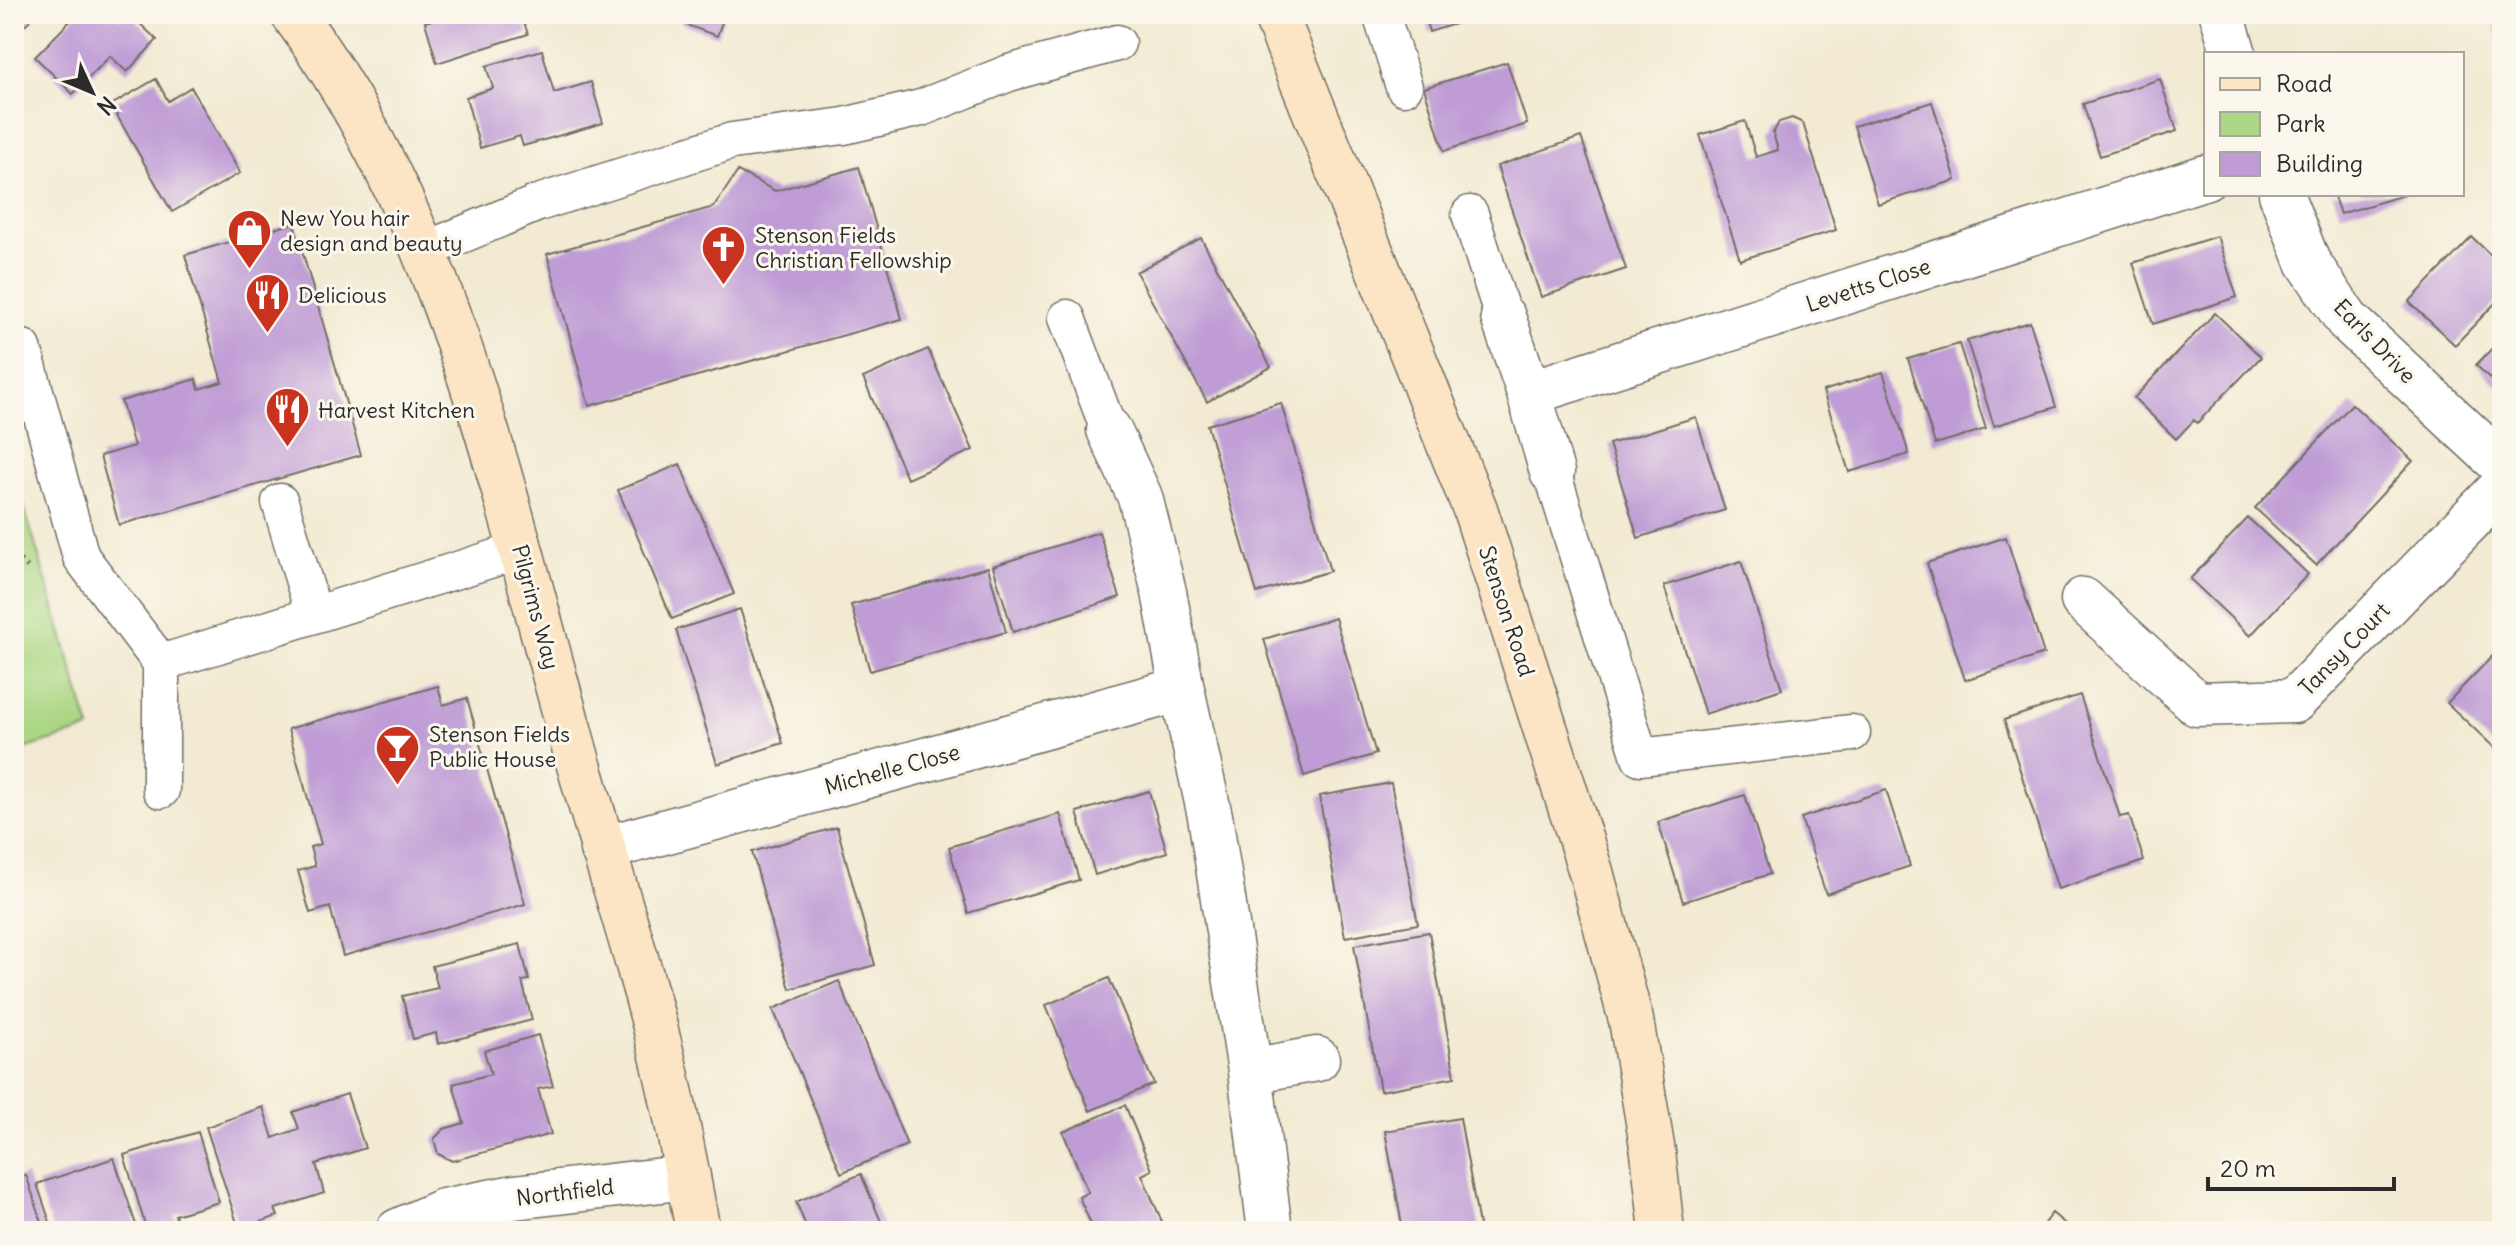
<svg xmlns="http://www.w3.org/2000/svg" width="2516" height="1245" font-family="Delius,sans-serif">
  <rect width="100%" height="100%" fill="#fbf7ec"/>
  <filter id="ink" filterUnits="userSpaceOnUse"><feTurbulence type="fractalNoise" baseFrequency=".0125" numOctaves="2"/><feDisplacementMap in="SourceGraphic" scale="16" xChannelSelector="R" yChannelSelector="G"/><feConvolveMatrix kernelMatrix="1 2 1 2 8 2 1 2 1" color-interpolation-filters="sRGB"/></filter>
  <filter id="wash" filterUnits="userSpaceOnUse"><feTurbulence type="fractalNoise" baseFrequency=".006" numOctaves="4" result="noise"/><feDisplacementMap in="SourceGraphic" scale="32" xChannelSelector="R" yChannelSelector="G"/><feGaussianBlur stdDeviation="1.8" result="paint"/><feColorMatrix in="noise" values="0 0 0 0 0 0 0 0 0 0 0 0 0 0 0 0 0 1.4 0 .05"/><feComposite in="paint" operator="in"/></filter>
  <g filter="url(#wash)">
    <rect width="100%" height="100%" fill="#f2ead2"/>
    <path fill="#abd784" stroke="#6b8158" stroke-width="2" d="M 14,473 L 90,729 L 14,752 Z"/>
    <g id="blocks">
      <path fill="#bf9cd5" d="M 14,14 L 36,14 L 14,36 Z
        M 77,14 L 114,14 L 120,19 L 125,14 L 130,14 L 157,40 L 127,72 L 110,56 L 73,94 L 35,57 Z
        M 431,14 L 521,14 L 528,34 L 437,63 L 425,22 L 432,20 Z
        M 684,14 L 725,14 L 717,36 L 681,23 Z
        M 1424,14 L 1484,14 L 1484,15 L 1429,32 Z
        M 2502,23 L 2502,46 L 2501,46 L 2495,25 Z
        M 542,50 L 554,93 L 591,82 L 603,123 L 523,146 L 520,136 L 480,148 L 466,97 L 493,88 L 486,66 Z
        M 1507,62 L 1527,124 L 1444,151 L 1424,88 Z
        M 156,79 L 168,101 L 191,87 L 240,173 L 172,212 L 111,105 Z
        M 2160,79 L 2177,131 L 2100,156 L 2083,104 Z
        M 1932,102 L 1956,180 L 1878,204 L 1854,126 Z
        M 1792,118 L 1803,123 L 1836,230 L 1740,260 L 1700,135 L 1745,121 L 1756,157 L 1778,150 L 1773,133 L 1779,122 Z
        M 1581,137 L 1626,269 L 1541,297 L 1497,166 Z
        M 859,167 L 902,319 L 589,406 L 547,254 L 714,207 L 738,171 L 775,191 Z
        M 2333,194 L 2404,194 L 2404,195 L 2340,214 Z
        M 294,223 L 361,455 L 119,525 L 100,456 L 134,446 L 121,401 L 196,379 L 199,389 L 222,382 L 185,255 Z
        M 2217,236 L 2237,297 L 2153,324 L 2133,263 Z
        M 2472,237 L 2502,266 L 2502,296 L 2455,345 L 2409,302 Z
        M 1201,238 L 1271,367 L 1207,402 L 1136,272 Z
        M 2215,313 L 2261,357 L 2197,423 L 2194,420 L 2176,439 L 2134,398 Z
        M 2030,322 L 2056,407 L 1994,426 L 1967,341 Z
        M 2502,338 L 2502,390 L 2476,365 Z
        M 1959,344 L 1986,429 L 1935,444 L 1908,359 Z
        M 928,349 L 973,450 L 907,479 L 863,378 Z
        M 1883,372 L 1909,454 L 1849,472 L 1823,391 Z
        M 1281,403 L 1330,571 L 1257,593 L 1207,425 Z
        M 2352,404 L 2413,461 L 2316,565 L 2255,508 Z
        M 1696,417 L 1725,510 L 1638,538 L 1609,444 Z
        M 680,464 L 734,594 L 672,619 L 618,490 Z
        M 2248,518 L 2308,574 L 2250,636 L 2190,579 Z
        M 1099,532 L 1120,597 L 1013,632 L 993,566 Z
        M 2006,537 L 2044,654 L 1965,680 L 1927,563 Z
        M 1741,561 L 1782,689 L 1705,714 L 1664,586 Z
        M 988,567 L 1006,632 L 870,671 L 851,605 Z
        M 740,609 L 783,743 L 717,764 L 676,630 Z
        M 1335,618 L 1376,754 L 1304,776 L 1264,639 Z
        M 2502,646 L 2502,755 L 2447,703 Z
        M 438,686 L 443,705 L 467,698 L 525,904 L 343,956 L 330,907 L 310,913 L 298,871 L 315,866 L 310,847 L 321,844 L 288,729 Z
        M 2080,695 L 2120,817 L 2129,815 L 2144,861 L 2058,889 L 2004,720 Z
        M 1391,783 L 1418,924 L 1345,937 L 1319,796 Z
        M 1886,790 L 1910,866 L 1826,894 L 1801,818 Z
        M 1149,791 L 1167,852 L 1095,875 L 1077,812 Z
        M 1745,795 L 1770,874 L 1683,902 L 1658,822 Z
        M 1060,814 L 1079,880 L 968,913 L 949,847 Z
        M 837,827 L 875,965 L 790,989 L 752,852 Z
        M 1429,932 L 1455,1077 L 1380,1091 L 1354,945 Z
        M 520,944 L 529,980 L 522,981 L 532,1020 L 438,1044 L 436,1033 L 413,1039 L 402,996 L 438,988 L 432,966 Z
        M 1109,978 L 1154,1084 L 1090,1111 L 1046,1005 Z
        M 839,981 L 907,1145 L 841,1173 L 773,1009 Z
        M 538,1035 L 553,1086 L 538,1089 L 551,1134 L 452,1161 L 438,1154 L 434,1139 L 444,1129 L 464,1123 L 453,1084 L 491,1074 L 484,1051 Z
        M 347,1094 L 365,1148 L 316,1164 L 324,1193 L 275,1209 L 278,1216 L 239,1229 L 206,1127 L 263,1107 L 273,1138 L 299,1129 L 293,1112 Z
        M 1125,1105 L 1152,1170 L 1142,1175 L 1166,1231 L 1094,1231 L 1079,1197 L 1088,1192 L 1063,1132 Z
        M 1460,1118 L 1480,1231 L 1403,1231 L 1385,1131 Z
        M 198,1132 L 219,1202 L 175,1215 L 178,1225 L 159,1231 L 147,1231 L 124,1155 Z
        M 114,1158 L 138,1231 L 53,1231 L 37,1184 Z
        M 861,1174 L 885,1231 L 808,1231 L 796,1202 Z
        M 26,1175 L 45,1231 L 14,1231 L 14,1180 Z
        M 2052,1213 L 2074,1231 L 2038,1231 Z"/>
    </g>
  </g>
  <g filter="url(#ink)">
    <use href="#blocks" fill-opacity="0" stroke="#716e65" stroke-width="2"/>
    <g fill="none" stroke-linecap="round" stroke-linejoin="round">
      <defs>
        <path id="lane" d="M 1381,14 L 1404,87
          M 1470,214 L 1503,317
          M 423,251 L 538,203 L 732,141 L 844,126 L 921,108 L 1009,73 L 1117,43
          M 1067,318 L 1109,430
          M 23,348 L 81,557 L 161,663 L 521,550
          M 1552,472 L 1640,757 L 1852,733
          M 280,502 L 314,615
          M 161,663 L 161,790"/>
        <path id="street" d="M 2222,14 L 2234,54
          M 2281,194 L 2308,262 L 2347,320 L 2502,465
          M 1503,317 L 1529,393 L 1552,472
          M 1529,393 L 2206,177
          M 1109,430 L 1140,497 L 1164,592 L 1182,689
          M 2083,600 L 2197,704 L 2294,701 L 2502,487
          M 602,849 L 1182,689 L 1210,816 L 1250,1071 L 1270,1231
          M 1250,1071 L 1317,1059
          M 398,1231 L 443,1211 L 514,1197 L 688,1177"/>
        <path id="secondary" d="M 293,14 C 447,222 501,485 569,729 C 591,811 617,891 640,972 C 665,1057 682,1144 698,1231
          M 1275,14 L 1475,509 L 1591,872 L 1631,1020 L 1653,1152 L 1662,1231"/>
      </defs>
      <use href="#lane" stroke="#716e65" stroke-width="39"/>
      <use href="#street" stroke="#716e65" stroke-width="47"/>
      <use href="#secondary" stroke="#716e65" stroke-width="47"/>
      <path stroke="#716e65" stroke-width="5" stroke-dasharray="2 6" stroke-linecap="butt" d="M 14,555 L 31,570"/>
      <use href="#lane" stroke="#fff" stroke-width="36"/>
      <use href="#street" stroke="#fff" stroke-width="44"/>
      <use href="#secondary" stroke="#fce5c4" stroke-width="44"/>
    </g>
  </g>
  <defs>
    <symbol id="shop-pin" viewBox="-11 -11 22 30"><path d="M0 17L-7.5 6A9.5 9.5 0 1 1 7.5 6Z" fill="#c8321e" stroke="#fbf7ec"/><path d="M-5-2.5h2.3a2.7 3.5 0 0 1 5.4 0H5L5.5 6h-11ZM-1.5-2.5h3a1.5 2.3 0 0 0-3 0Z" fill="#fff"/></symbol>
    <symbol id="church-pin" viewBox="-11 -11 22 30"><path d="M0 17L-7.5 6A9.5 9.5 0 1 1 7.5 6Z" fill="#c8321e" stroke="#fbf7ec"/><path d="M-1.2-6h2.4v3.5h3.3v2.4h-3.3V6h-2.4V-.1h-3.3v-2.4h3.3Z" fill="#fff"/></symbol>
    <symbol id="restaurant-pin" viewBox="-11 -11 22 30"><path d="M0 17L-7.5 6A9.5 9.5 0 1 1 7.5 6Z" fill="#c8321e" stroke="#fbf7ec"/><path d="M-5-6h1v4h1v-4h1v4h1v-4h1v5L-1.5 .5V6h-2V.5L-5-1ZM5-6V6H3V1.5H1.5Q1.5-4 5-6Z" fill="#fff"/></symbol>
    <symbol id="bar-pin" viewBox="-11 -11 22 30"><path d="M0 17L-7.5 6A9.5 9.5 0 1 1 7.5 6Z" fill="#c8321e" stroke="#fbf7ec"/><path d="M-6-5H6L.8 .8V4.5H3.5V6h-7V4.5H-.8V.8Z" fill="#fff"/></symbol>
  </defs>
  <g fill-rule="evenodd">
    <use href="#shop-pin" x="224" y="206" width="51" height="69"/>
    <use href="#church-pin" x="698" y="222" width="51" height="69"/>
    <use href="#restaurant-pin" x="242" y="270" width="51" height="69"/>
    <use href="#restaurant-pin" x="262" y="384" width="51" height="69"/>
    <use href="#bar-pin" x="372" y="722" width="51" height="69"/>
  </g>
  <g text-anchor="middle" stroke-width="6" stroke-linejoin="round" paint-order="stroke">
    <g font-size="22" fill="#2b2b2b" stroke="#fbf7ec" text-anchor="start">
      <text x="280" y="226">New You hair<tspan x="280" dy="25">design and beauty</tspan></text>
      <text x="755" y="243">Stenson Fields<tspan x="755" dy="25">Christian Fellowship</tspan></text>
      <text x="298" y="303">Delicious</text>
      <text x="318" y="418">Harvest Kitchen</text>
      <text x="429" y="742">Stenson Fields<tspan x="429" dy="25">Public House</tspan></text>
    </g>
    <g font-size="22" fill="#2b2b2b" stroke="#fbf7ec">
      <text transform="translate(1868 285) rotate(-18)" y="8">Levetts Close</text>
      <text transform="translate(2375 341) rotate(46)" y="8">Earls Drive</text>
      <text transform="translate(536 607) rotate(75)" y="8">Pilgrims Way</text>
      <text transform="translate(1507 611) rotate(72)" y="8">Stenson Road</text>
      <text transform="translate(2344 649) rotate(-46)" y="8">Tansy Court</text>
      <text transform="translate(892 769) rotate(-15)" y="8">Michelle Close</text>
      <text transform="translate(565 1192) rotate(-7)" y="8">Northfield</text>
    </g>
  </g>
  <rect width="2516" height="1245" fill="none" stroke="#fbf7ec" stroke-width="48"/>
  <rect x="2204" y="52" width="260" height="144" fill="#fbf7ec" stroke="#a8a59f" stroke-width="2"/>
  <rect x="2220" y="78" width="40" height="12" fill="#fce5c4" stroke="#a8a59f" stroke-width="2"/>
  <text x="2276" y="92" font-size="24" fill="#2b2b2b">Road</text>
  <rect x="2220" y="112" width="40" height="24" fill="#abd784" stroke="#a8a59f" stroke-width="2"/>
  <text x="2276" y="132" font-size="24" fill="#2b2b2b">Park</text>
  <rect x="2220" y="152" width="40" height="24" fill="#bf9cd5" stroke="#a8a59f" stroke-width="2"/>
  <text x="2276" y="172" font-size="24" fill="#2b2b2b">Building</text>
  <g transform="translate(92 92) rotate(134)" stroke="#fbf7ec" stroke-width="6" paint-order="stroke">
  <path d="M0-6L14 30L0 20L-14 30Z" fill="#2b2b2b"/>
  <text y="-12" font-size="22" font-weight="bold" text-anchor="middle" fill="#2b2b2b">N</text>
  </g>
  <path d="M2208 1177v12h186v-12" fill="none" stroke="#2b2b2b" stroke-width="4"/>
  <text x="2220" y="1177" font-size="24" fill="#2b2b2b" stroke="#fbf7ec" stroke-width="6" paint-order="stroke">20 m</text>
</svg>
